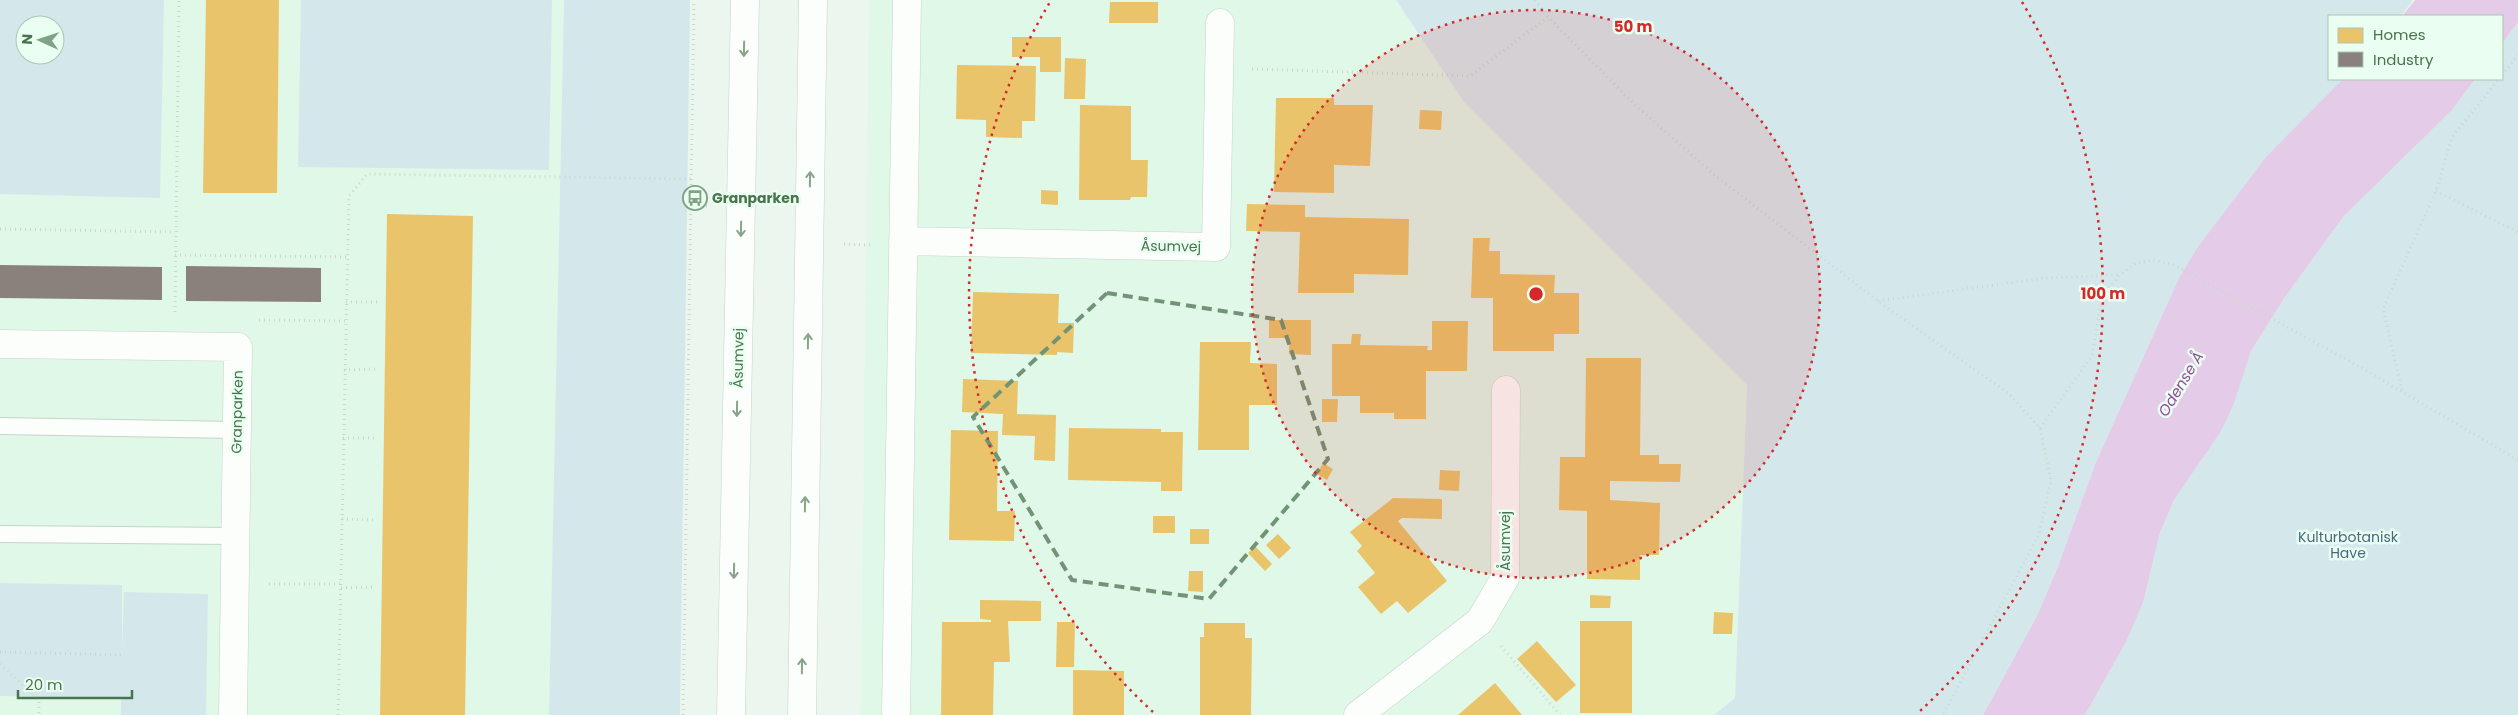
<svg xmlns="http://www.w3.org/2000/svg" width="2518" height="715" font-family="Poppins,sans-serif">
  <rect width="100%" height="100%" fill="#eaf6ee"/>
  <path fill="#e0f8e7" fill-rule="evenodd" d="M 0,0 L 564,0 L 549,715 L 0,715 ZM 25,25 L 55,25 L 55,55 L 25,55 Z
    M 869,0 L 1396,0 L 1464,102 L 1747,385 L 1735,698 L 1714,715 L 861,715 Z"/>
  <path fill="#d4e8ec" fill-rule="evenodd" d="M 0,0 L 164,0 L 160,198 L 0,194 ZM 25,25 L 55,25 L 55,55 L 25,55 Z
    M 301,0 L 552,0 L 549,170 L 298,167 Z
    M 564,0 L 690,0 L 680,715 L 549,715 Z
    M 1396,0 L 2413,0 L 2401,16 L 2329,16 L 2329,79 L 2345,79 L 2197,248 L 2179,278 L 2096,462 L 2057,569 L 2038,614 L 1983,715 L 1714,715 L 1735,698 L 1747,385 L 1464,102 Z
    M 2518,22 L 2518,715 L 2085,715 L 2126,642 L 2143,603 L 2160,533 L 2174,500 L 2220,433 L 2251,351 L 2285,297 L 2344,216 L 2452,110 L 2475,79 L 2502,79 L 2502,44 Z
    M 0,583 L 122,585 L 122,652 L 124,592 L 208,594 L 206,715 L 121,715 L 121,699 L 0,696 Z"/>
  <path fill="#e4cbe8" d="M 2415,0 L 2518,0 L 2518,22 L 2502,44 L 2502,16 L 2402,16 Z
    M 2343,79 L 2475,79 L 2452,110 L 2344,216 L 2285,297 L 2251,351 L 2233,406 L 2220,433 L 2174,500 L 2160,533 L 2143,603 L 2126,642 L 2085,715 L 1983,715 L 2038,614 L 2057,569 L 2096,462 L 2179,278 L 2197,248 L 2266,157 Z"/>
  <path fill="#e9c46a" d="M 206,0 L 279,0 L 277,193 L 203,193 Z
    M 1110,2 L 1158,2 L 1158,23 L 1109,23 Z
    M 1012,37 L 1061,37 L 1061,72 L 1040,72 L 1040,57 L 1012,57 Z
    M 1065,58 L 1086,59 L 1085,99 L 1064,99 Z
    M 957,65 L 1036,66 L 1035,121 L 1022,121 L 1022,138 L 986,137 L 986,120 L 956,119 Z
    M 1276,98 L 1334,98 L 1334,105 L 1373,105 L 1370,166 L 1334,165 L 1334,193 L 1274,192 Z
    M 1080,105 L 1131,106 L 1131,160 L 1148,160 L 1147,197 L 1131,197 L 1130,200 L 1079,200 Z
    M 1420,110 L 1442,111 L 1441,130 L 1419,129 Z
    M 1041,190 L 1058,191 L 1058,205 L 1041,204 Z
    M 1247,204 L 1305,205 L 1305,217 L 1409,219 L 1408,275 L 1354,274 L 1354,293 L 1298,293 L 1300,232 L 1246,231 Z
    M 387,214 L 473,216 L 465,715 L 380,715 Z
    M 1473,238 L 1490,238 L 1489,251 L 1500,251 L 1500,274 L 1555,275 L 1554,293 L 1579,293 L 1579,334 L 1554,334 L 1554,351 L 1493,351 L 1493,298 L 1471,298 Z
    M 973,292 L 1059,294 L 1058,323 L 1074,323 L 1073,353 L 1057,352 L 1057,355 L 971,353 Z
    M 1269,320 L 1311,320 L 1311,355 L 1289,354 L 1289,338 L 1269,338 Z
    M 1432,321 L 1468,321 L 1467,371 L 1426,371 L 1426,419 L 1394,419 L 1394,413 L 1360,413 L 1360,396 L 1332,396 L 1332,344 L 1351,344 L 1352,334 L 1361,334 L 1360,345 L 1428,346 L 1427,350 L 1432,350 Z
    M 1200,342 L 1251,342 L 1250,363 L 1277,364 L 1277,405 L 1249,405 L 1249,450 L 1198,450 Z
    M 1586,358 L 1641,358 L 1640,455 L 1659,455 L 1659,464 L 1681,464 L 1680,482 L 1610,481 L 1610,500 L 1660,503 L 1659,555 L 1640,555 L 1640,580 L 1587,579 L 1587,511 L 1559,510 L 1560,457 L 1585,457 Z
    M 963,379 L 1018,381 L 1017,414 L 1056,415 L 1055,461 L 1034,460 L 1035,436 L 1002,435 L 1003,414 L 962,412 Z
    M 1322,399 L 1338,399 L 1337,422 L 1322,422 Z
    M 1069,428 L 1161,429 L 1161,432 L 1183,432 L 1182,491 L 1161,491 L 1161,482 L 1068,480 Z
    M 951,430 L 998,431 L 997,511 L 1015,511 L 1014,541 L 949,540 Z
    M 1323,463 L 1333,469 L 1327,480 L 1317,474 Z
    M 1440,470 L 1460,471 L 1459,491 L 1439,490 Z
    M 1393,498 L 1442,499 L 1442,519 L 1402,518 L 1398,521 L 1447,581 L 1408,613 L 1397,601 L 1381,614 L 1358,587 L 1375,573 L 1357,551 L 1362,546 L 1350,532 Z
    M 1153,516 L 1175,516 L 1175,533 L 1153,533 Z
    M 1190,529 L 1209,529 L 1209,544 L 1190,544 Z
    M 1278,534 L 1291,548 L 1279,559 L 1266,545 Z
    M 1255,546 L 1272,564 L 1265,571 L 1248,553 Z
    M 1189,571 L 1203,571 L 1203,592 L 1188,591 Z
    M 1590,595 L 1611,596 L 1610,608 L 1590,608 Z
    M 980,600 L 1041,601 L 1041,621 L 1008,621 L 1010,662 L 994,662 L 993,715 L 941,715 L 942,622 L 991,622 L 991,620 L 980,619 Z
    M 1714,612 L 1733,613 L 1732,634 L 1713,634 Z
    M 1580,621 L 1632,621 L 1632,713 L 1580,713 Z
    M 1057,622 L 1075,622 L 1074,667 L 1056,667 Z
    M 1204,623 L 1245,623 L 1245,638 L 1252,638 L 1251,715 L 1200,715 L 1200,637 L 1204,637 Z
    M 1537,641 L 1576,685 L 1556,702 L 1517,659 Z
    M 1073,670 L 1124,671 L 1124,715 L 1073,715 Z
    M 1495,683 L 1522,715 L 1458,715 Z"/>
  <path fill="#8a817c" d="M 0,265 L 162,267 L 162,300 L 0,298 Z
    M 186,266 L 321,268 L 321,302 L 186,301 Z"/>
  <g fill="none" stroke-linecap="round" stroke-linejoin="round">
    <defs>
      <path id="lane" d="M 0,426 L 236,430
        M 0,534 L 235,536"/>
      <path id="street" d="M 903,241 L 1216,247 L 1220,23
        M 0,344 L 238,347 L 233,715
        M 896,715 L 907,0
        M 1358,715 L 1480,621 L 1505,578 L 1506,390"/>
      <path id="secondary" d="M 731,715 L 745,0
        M 802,715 L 813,0"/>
    </defs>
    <use href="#lane" stroke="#c5d4c8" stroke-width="18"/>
    <use href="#street" stroke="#c5d4c8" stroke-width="29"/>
    <use href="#secondary" stroke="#c4d5c7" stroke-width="29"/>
    <path stroke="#cad8cc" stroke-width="3" stroke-dasharray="1 4" stroke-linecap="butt" d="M 1535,0 L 1548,17 L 1633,103 L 1717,177 L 1878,301 L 2009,394 L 2040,428 L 2051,481 L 2039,534 L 1943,715
      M 1252,69 L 1470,76 L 1548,17
      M 2502,75 L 2518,55
      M 2436,191 L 2518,232
      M 691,206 L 708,206
      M 0,229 L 175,232
      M 844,244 L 870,245
      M 175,255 L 347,257
      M 1878,301 L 2045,278 L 2119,275
      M 346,302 L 377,302
      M 175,312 L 179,0
      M 259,320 L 345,321
      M 344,370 L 377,369
      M 2402,390 L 2383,309 L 2436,191 L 2452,137 L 2499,79
      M 2040,428 L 2092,356 L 2102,297 L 2120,275 L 2136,263 L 2154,260 L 2174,265 L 2360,367 L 2518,460
      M 343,438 L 376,438
      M 342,519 L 374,520
      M 269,584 L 341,584
      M 341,588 L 374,587
      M 1501,646 L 1560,715
      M 0,652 L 122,655
      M 0,664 L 39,700 L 39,715
      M 338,715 L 349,196 L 367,174 L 691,179
      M 683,715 L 694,0"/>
    <use href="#lane" stroke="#fcfefc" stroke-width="16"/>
    <use href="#street" stroke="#fcfefc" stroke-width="28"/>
    <use href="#secondary" stroke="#fcfefc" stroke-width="28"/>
  </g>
  <defs><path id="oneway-shaft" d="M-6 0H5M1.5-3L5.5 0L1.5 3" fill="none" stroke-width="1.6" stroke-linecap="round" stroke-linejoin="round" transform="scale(1.25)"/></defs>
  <g stroke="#88a48b">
    <use href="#oneway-shaft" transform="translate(744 49) rotate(91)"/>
    <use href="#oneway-shaft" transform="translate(810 179) rotate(-89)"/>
    <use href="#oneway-shaft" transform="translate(741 229) rotate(91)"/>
    <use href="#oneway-shaft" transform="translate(808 341) rotate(-89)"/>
    <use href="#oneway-shaft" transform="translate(737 409) rotate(91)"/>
    <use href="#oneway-shaft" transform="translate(805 504) rotate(-89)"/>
    <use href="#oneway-shaft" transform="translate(734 571) rotate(91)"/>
    <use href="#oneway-shaft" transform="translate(802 666) rotate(-89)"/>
  </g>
  <path fill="none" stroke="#709475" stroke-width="4" stroke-dasharray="10 6" stroke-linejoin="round" d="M 1107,293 L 1281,320 L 1328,459 L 1209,599 L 1072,580 L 973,417 Z"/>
  <circle cx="1536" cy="294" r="284" fill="#d62828" fill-opacity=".12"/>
  <g fill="none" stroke="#d62828" stroke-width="2.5" stroke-dasharray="2.5 5">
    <circle cx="1536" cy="294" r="284"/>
    <path d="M1153 712A567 567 0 0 1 1050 2M2022 2A567 567 0 0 1 1919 712"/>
  </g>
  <defs>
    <symbol id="bus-ring" viewBox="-11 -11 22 22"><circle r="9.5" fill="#eafff1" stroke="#81a286" stroke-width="1.5"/><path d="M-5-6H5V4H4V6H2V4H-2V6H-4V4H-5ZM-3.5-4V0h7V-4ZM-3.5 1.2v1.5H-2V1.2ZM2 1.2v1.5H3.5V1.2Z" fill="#81a286"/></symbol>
  </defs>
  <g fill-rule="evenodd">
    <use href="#bus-ring" x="681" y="184" width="28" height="28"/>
  </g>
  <g text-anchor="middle" stroke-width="5" stroke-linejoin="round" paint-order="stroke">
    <g font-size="14" font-weight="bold" fill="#49744e" stroke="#eafff1" text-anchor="start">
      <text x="712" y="203">Granparken</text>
    </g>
    <g font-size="14" fill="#49744e" stroke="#eafff1">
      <text transform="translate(1171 246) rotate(1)" y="5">Åsumvej</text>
      <text transform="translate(738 358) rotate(-89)" y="5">Åsumvej</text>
      <text transform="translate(237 412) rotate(-89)" y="5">Granparken</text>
      <text transform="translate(1505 541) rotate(-90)" y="5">Åsumvej</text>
    </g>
    <g font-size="14" fill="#476986" stroke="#eafff1">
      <text x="2348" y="542">Kulturbotanisk<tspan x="2348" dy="16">Have</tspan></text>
    </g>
    <g font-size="15" font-style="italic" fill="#964c9d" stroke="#eafff1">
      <text transform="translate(2181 384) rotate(-59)" y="5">Odense Å</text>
    </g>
  </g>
  <circle cx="1536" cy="294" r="8" fill="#d62828" stroke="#eafff1" stroke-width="2.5"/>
  <g font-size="15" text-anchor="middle" font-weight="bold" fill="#d62828" stroke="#eafff1" stroke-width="5" stroke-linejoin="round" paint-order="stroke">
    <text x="1633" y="32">50 m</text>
    <text x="2103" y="299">100 m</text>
  </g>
  <rect x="2328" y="15" width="175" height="65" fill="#eafff1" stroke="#aac7b0"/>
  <rect x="2338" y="28" width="25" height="15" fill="#e9c46a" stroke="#aac7b0"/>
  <text x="2373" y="40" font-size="15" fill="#49744e">Homes</text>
  <rect x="2338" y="52" width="25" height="15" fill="#8a817c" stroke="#aac7b0"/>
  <text x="2373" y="65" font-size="15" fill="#49744e">Industry</text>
  <g transform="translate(40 40) rotate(273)"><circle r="24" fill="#eafff1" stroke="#aac7b0"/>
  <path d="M0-4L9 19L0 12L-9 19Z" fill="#81a286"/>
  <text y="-8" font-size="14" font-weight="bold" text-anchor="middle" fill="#49744e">N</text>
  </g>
  <path d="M18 690v8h114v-8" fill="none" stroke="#49744e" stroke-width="2.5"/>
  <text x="25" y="690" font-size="15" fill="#49744e" stroke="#eafff1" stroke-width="4" paint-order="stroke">20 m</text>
</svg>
